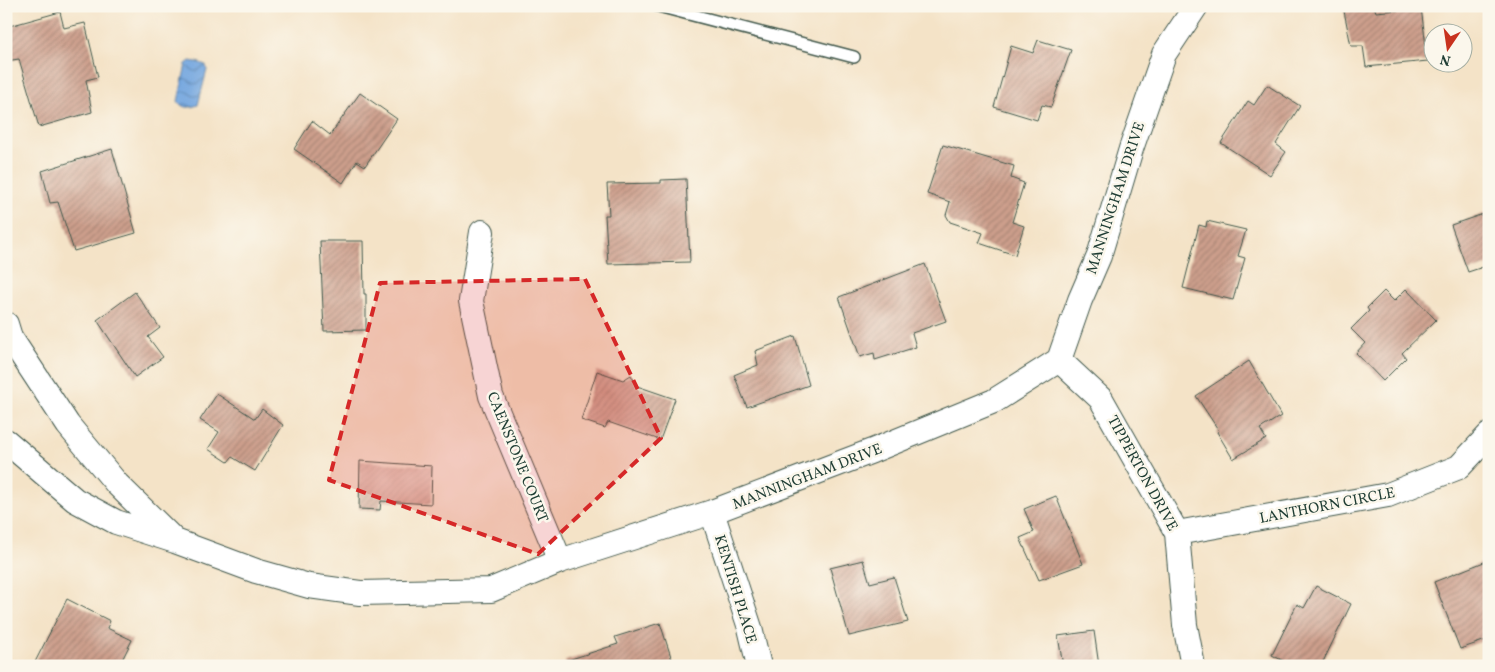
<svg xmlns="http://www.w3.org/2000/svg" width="1495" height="672" font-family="Vollkorn,serif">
  <defs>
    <pattern id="water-waves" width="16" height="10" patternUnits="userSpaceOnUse" patternTransform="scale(1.25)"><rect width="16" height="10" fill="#73a6df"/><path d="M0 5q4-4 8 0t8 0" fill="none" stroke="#5e88b6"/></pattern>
    <pattern id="building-hatch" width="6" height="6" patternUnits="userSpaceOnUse" patternTransform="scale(1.25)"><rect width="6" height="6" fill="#cd9f8c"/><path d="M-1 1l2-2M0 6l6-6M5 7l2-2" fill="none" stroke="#a68373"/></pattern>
  </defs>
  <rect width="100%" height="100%" fill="#fbf7ec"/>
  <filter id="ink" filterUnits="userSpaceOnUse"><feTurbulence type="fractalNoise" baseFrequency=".02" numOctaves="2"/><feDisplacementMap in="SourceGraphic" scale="10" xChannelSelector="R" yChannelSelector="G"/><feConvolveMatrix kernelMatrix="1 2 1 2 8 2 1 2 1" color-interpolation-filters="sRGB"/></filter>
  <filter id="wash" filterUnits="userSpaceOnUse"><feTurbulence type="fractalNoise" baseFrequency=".0096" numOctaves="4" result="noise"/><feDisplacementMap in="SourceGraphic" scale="20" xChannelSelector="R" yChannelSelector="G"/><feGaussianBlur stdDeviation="1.12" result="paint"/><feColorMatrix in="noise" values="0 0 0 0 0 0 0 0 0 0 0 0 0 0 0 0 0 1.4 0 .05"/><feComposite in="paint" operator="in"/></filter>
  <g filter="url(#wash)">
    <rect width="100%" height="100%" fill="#f4e3c7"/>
    <path fill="url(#water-waves)" stroke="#49728a" d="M 190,61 L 197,62 L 206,65 L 207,70 L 198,105 C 190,108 182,109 178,101 L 186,64 Z"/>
    <g id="blocks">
      <path fill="url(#building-hatch)" d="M 1343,6 L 1374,6 L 1376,12 L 1421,8 L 1428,61 L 1366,67 L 1363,46 L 1351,46 Z
        M 60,12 L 64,28 L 85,23 L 98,77 L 86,80 L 92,112 L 39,127 L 19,59 L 6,61 L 6,27 Z
        M 1038,40 L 1071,50 L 1051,107 L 1042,105 L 1037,120 L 994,107 L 1011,46 L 1033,53 Z
        M 1267,85 L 1300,106 L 1276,144 L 1286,152 L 1270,175 L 1221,143 L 1248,101 L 1254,105 Z
        M 360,93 L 397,119 L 365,166 L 357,161 L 343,183 L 294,149 L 312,121 L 330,135 Z
        M 943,145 L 1014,166 L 1011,178 L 1024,183 L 1012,222 L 1024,226 L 1015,255 L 979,243 L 983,233 L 950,222 L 946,215 L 950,202 L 927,194 Z
        M 112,149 L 136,233 L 74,251 L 58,202 L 50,203 L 42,171 Z
        M 686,179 L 690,262 L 608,264 L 605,215 L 609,215 L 607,184 L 661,183 L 661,180 Z
        M 1489,212 L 1489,265 L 1468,272 L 1451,225 Z
        M 1207,221 L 1246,230 L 1238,256 L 1245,258 L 1233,300 L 1183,288 L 1199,225 L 1206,227 Z
        M 320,241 L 363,241 L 364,294 L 366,294 L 366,330 L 324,331 Z
        M 925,264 L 946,321 L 912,333 L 916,347 L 875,360 L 874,353 L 860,357 L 839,297 Z
        M 1406,289 L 1436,320 L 1402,353 L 1406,358 L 1383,381 L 1356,353 L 1365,343 L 1351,329 L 1369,311 L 1367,308 L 1384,291 L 1394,301 Z
        M 135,292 L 160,328 L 148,337 L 163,357 L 135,377 L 97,320 Z
        M 795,336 L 809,385 L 747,407 L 734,375 L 758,365 L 755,351 Z
        M 1249,361 L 1281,416 L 1260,429 L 1266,439 L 1233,459 L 1217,432 L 1219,431 L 1196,396 Z
        M 597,371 L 623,380 L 631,375 L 637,386 L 675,399 L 660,440 L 608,422 L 605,428 L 581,420 Z
        M 217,394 L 255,419 L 262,409 L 283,425 L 255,471 L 232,457 L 228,462 L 208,449 L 219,432 L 200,420 Z
        M 360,461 L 432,466 L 431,504 L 381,501 L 380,510 L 359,509 Z
        M 1056,496 L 1083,564 L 1039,580 L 1020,538 L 1034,532 L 1024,509 Z
        M 863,560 L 870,583 L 894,577 L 908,622 L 849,636 L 830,568 Z
        M 1489,560 L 1489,639 L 1460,649 L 1434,582 Z
        M 1316,586 L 1351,604 L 1321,666 L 1293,666 L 1272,655 L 1297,604 L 1304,608 Z
        M 67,599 L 110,621 L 107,628 L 132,640 L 119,666 L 33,666 Z
        M 660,623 L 674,666 L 566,666 L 565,661 L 618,644 L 615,637 Z
        M 1094,631 L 1099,666 L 1063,666 L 1058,636 Z"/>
    </g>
  </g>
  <g filter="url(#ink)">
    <use href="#blocks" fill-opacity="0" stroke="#3f564a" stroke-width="1"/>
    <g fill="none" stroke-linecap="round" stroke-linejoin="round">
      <defs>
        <path id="service" d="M 658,6 L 854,57"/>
        <path id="minor" d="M 482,232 L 471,301 L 491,396 L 560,561
          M 6,324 L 10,337 L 68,425 L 117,484 L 172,538
          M 1059,360 L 1101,399 L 1177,533 L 1185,625 L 1193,666
          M 6,441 L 75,500 L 116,522 L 175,541 L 256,571 L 309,586 L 360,593 L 491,590 L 560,561 L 712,512 L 872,451 L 994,401 L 1059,360 L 1080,300 L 1099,256 L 1131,149 L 1164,54 L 1196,6
          M 712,512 L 750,628 L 759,666
          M 1177,533 L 1388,495 L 1459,467 L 1489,435"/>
      </defs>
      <use href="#service" stroke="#3f564a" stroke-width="14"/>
      <use href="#minor" stroke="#3f564a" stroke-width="26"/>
      <use href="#service" stroke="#fff" stroke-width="11"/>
      <use href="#minor" stroke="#fff" stroke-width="24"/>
    </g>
  </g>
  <path fill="#d62828" fill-opacity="0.2" stroke="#d62828" stroke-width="4" stroke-dasharray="10 6" stroke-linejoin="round" d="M 585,279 L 661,438 L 538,554 L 329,480 L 380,283 Z"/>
  <g text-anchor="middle" stroke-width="5" stroke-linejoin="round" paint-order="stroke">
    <g font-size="15" fill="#1f3d34" stroke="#fbf7ec">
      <text transform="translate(1115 198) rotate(-72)" y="5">MANNINGHAM DRIVE</text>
      <text transform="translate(518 457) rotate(68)" y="5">CAENSTONE COURT</text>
      <text transform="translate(1143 473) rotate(61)" y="5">TIPPERTON DRIVE</text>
      <text transform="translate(807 476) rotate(-21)" y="5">MANNINGHAM DRIVE</text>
      <text transform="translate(1327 505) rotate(-11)" y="5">LANTHORN CIRCLE</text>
      <text transform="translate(736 589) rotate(73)" y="5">KENTISH PLACE</text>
    </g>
  </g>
  <rect width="1495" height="672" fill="none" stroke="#fbf7ec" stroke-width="25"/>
  <g transform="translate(1448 48) rotate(193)"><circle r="24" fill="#fbf7ec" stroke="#a3ada2"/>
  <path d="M0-4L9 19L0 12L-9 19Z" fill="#c8321e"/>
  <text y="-8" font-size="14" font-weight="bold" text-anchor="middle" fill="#1f3d34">N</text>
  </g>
</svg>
